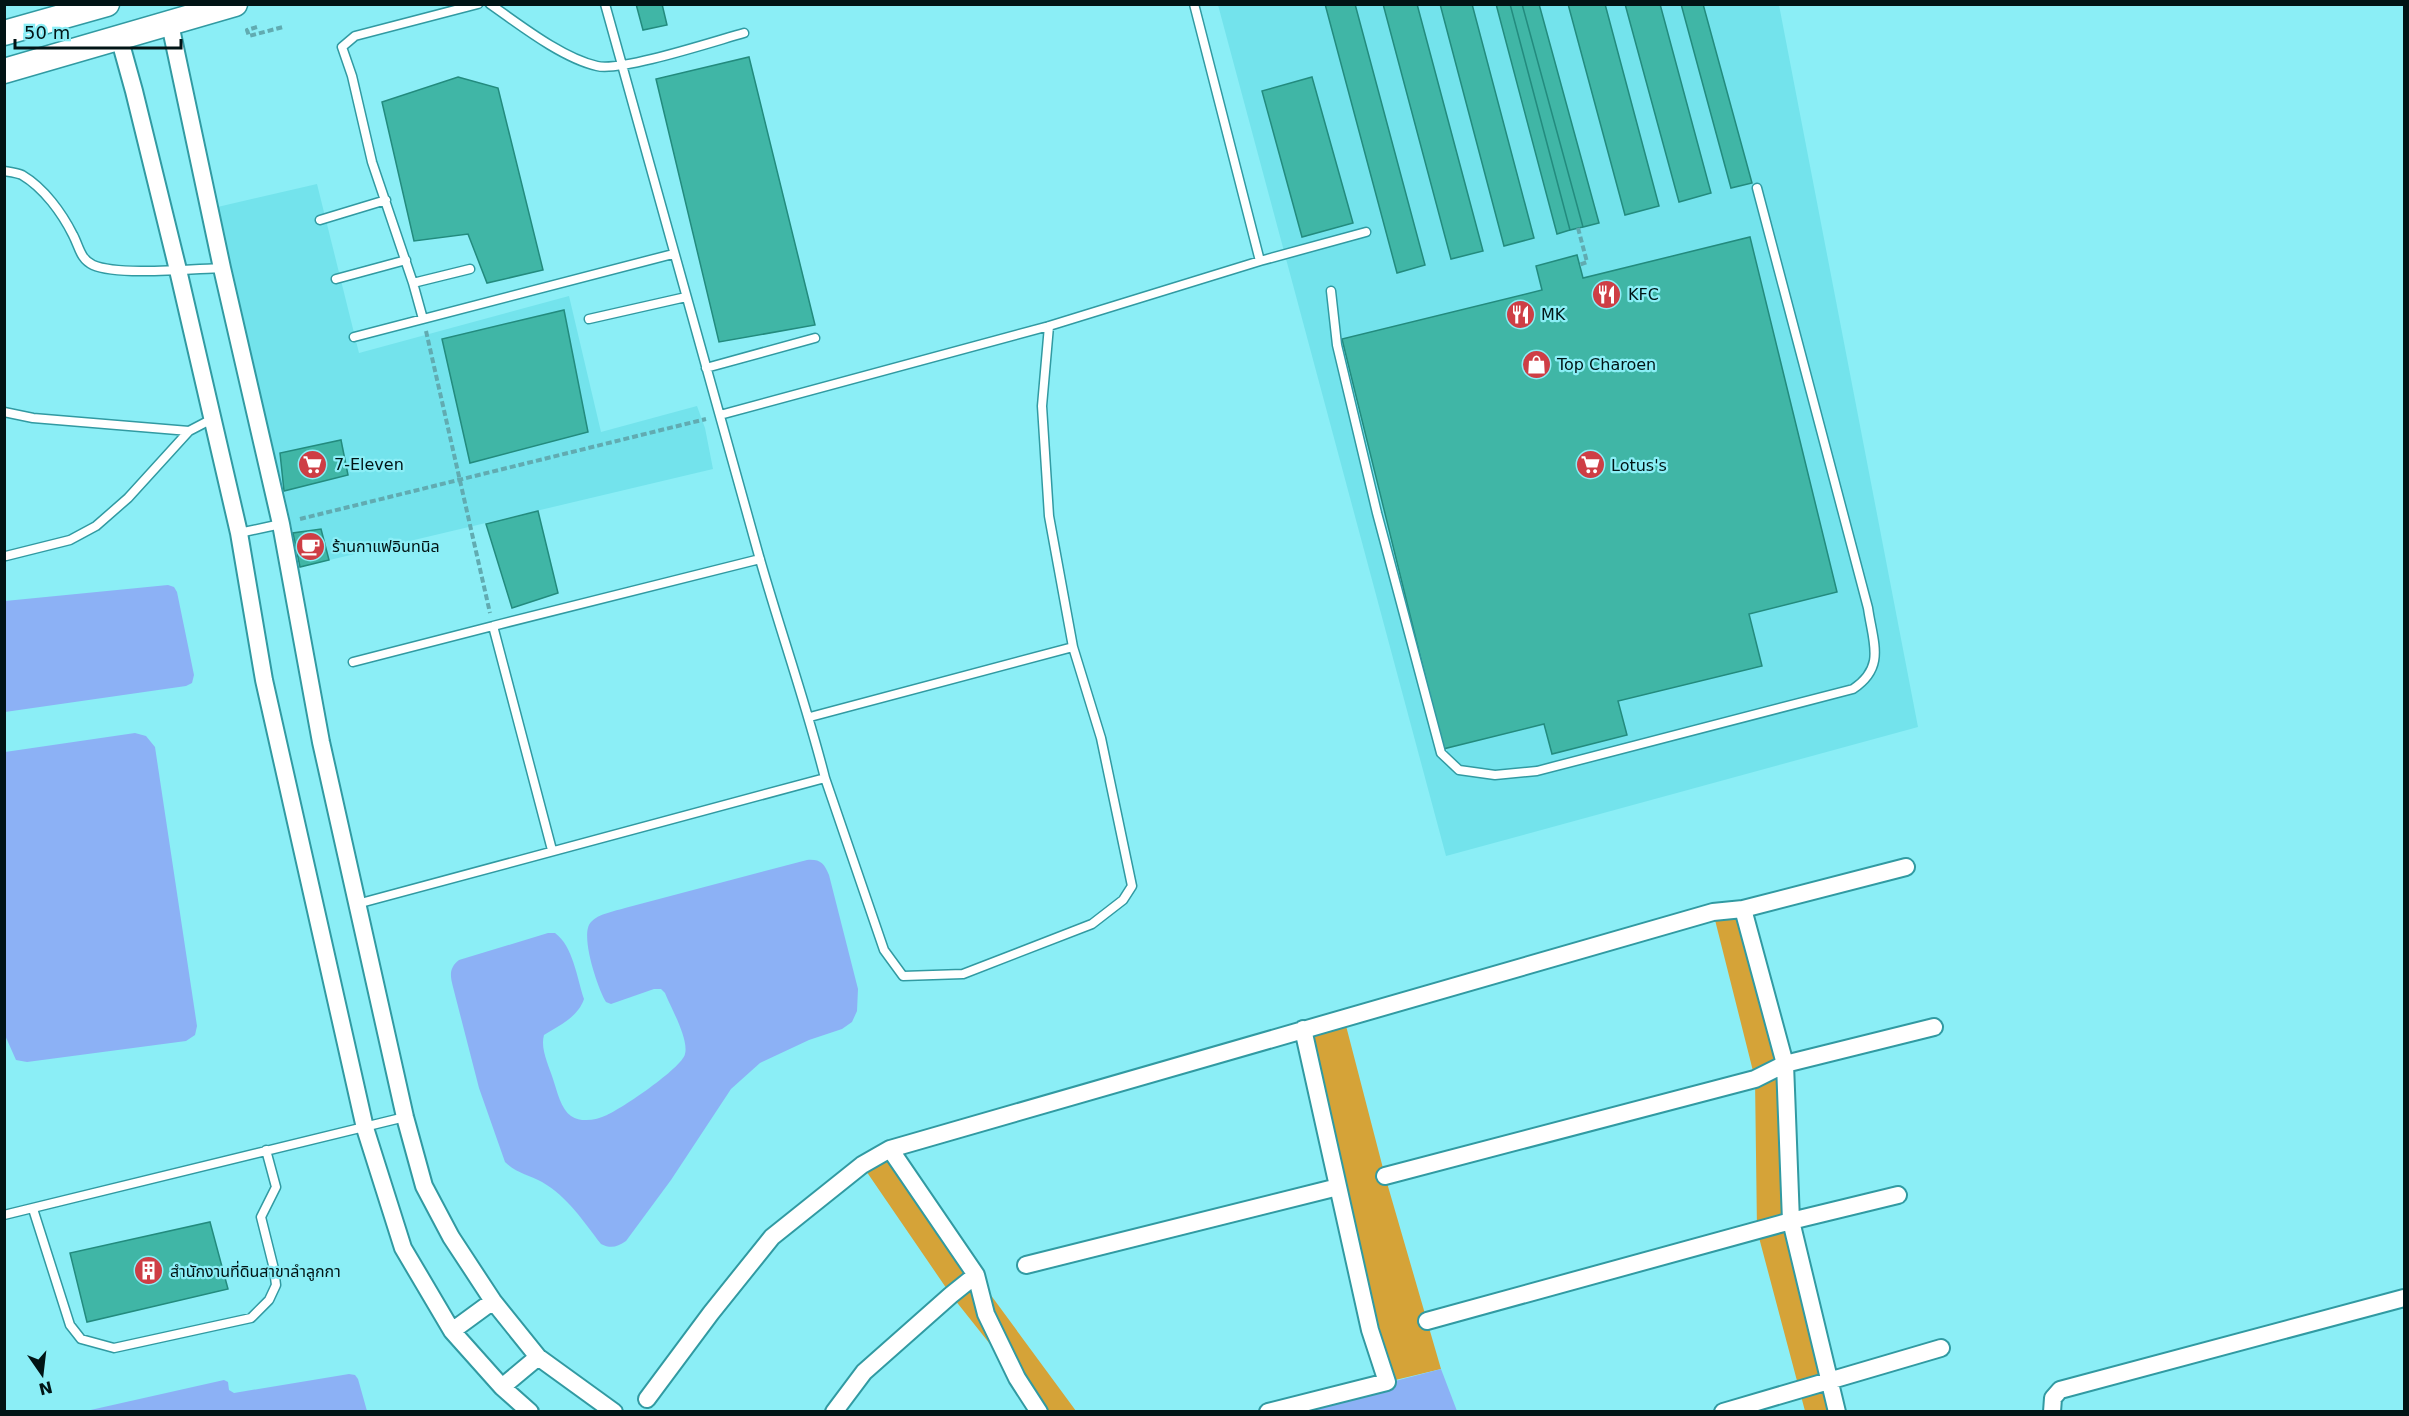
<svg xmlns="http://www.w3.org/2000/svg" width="2409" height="1416" font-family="'DejaVu Sans','Noto Sans Thai',sans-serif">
  <rect width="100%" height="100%" fill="#8beef6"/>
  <path fill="#73e3ec" d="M 1218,5 L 1779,5 L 1918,727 L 1446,856 Z
    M 317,184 L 359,353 L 569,296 L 601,432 L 697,406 L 705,428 L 713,469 L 300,567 L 284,491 L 209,209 Z"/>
  <path fill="#d5a338" d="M 1743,909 L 1785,1064 L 1791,1221 L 1837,1411 L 1805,1411 L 1757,1230 L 1755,1079 L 1713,912 Z
    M 1344,1018 L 1385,1176 L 1441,1369 L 1387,1382 L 1303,1029 Z
    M 890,1149 L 976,1275 L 1076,1411 L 1039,1411 L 1017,1378 L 951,1295 L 862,1165 Z"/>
  <path fill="#8cb1f5" d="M 168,585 L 174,587 L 177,592 L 194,675 L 192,683 L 186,686 L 5,712 L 5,601 Z
    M 135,733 L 146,736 L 155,747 L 197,1026 L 195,1035 L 186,1041 L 27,1062 L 16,1060 L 4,1033 L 5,752 Z
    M 807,860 C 820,859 824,863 829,875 L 858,989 L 857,1011 L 852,1022 L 842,1029 L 809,1040 L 760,1063 L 731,1089 L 671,1180 L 626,1241 C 617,1247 611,1249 601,1244 C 583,1221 568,1197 542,1182 C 529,1175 516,1173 505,1162 L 479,1088 L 453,987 C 450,975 449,968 459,960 L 548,933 L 555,933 C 573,946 577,978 584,999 C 578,1017 560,1025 544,1035 C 540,1049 549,1066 553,1079 C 557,1091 561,1109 571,1116 C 582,1123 596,1120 607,1115 C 621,1109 682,1068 685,1054 C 689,1039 671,1008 665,993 L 661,989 L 654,989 L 611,1004 L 606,1002 C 598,989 579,934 591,922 C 598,914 615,911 625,908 Z
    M 1441,1369 L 1457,1411 L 1277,1412 Z
    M 349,1374 L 355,1375 L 358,1379 L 367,1411 L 86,1411 L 224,1380 L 228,1382 L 229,1390 L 234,1393 Z"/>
  <path fill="#40b6a6" stroke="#238b7e" stroke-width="1.5" d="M 636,4 L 662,4 L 667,25 L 643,30 Z
    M 1325,4 L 1355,4 L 1425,265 L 1397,273 Z
    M 1383,4 L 1417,4 L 1483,251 L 1451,259 Z
    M 1440,4 L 1472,4 L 1534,238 L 1504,246 Z
    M 1496,4 L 1510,4 L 1570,230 L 1557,234 Z
    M 1510,4 L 1522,4 L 1583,227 L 1570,230 Z
    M 1522,4 L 1539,4 L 1599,223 L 1583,227 Z
    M 1568,4 L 1605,4 L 1659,206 L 1625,215 Z
    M 1625,4 L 1660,4 L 1711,193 L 1679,202 Z
    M 1681,4 L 1703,4 L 1752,183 L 1731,188 Z
    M 749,57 L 815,325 L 719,342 L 656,79 Z
    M 458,77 L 498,88 L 543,270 L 487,283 L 468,234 L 414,241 L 382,102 Z
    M 1312,77 L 1353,223 L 1302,237 L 1262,91 Z
    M 1750,237 L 1837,592 L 1749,614 L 1762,666 L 1618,701 L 1627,735 L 1552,754 L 1544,724 L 1443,749 L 1342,339 L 1542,290 L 1536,266 L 1577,255 L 1583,278 Z
    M 564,310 L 588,432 L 470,463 L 442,339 Z
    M 341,440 L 348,475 L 284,491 L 280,453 Z
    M 538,511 L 558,593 L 512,608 L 486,524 Z
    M 321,529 L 329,560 L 300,567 L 293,533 Z
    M 210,1222 L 228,1289 L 87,1322 L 70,1253 Z"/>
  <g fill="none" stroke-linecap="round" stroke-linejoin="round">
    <defs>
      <path id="service" d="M 490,4 C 520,25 562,58 597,66 C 621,72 715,41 744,33
        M 1194,4 L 1260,261
        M 4,171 C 10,172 18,173 22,175 C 44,188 62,213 73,235 C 79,246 80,259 93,265 C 118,276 191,269 222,268
        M 320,220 L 386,200
        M 336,279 L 406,260
        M 413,283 L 470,269
        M 1331,291 L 1337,345 L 1377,513 L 1441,753 L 1459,770 L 1495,775 L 1537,771 L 1853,689 C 1886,667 1873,643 1868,608 L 1757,188
        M 423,319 L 413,283 L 372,162 L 352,76 L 342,47 L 355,36 L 478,4
        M 589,319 L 686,297
        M 354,337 L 673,254
        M 706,368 L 815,338
        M 4,412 L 33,418 L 189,431
        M 720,415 L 1049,326 L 1260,261 L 1366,232
        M 239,533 L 281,524
        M 6,556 L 70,540 L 96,526 L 128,498 L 189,431 L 212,419
        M 353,662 L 493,626
        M 810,717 L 1073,647
        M 825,778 L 884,950 L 903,976 L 963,974 L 1092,924 L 1123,900 L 1132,886 L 1101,738 L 1073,647 L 1049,516 L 1042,406 L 1049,326
        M 552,850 L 493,626 L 760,559
        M 357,904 L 825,778 C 806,703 780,630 759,556 C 707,372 657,188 605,4
        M 33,1209 L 70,1325 L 81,1339 L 114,1348 L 251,1318 L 269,1300 L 276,1285 L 274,1269 L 261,1217 L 276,1187 L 266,1150
        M 4,1215 L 405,1117"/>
      <path id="minor" d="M 170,24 L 222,268 L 281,524 L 321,742 L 405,1117 L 424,1186 L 451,1237 L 493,1301 L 538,1357 L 614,1412
        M 119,37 L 134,91 L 178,270 L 239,533 L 264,680 L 365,1128 L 403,1248 L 452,1331 L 502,1387 L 530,1412
        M 1743,909 L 1785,1064 L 1791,1221 L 1837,1412
        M 1385,1176 L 1755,1079 L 1785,1064 L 1934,1027
        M 1026,1265 L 1338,1187
        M 1427,1321 L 1791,1221 L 1898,1195
        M 452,1331 L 493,1301
        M 502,1387 L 538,1357
        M 647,1399 L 711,1313 L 772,1237 L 862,1165 L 890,1149
        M 834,1412 L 864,1372 L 951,1295 L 976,1275
        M 1039,1412 L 1017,1378 L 986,1314 L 976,1275 L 890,1149 L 1713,912 L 1743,909 L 1906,867
        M 1268,1412 L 1387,1382 L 1370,1330 L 1303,1029
        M 1723,1412 L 1941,1348
        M 2052,1412 L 2053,1398 L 2060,1390 L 2404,1298"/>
      <path id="secondary" d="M 4,33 L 107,4
        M 4,71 L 235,4"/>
    </defs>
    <use href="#service" stroke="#319aa2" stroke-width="11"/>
    <use href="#minor" stroke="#319aa2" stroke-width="20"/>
    <use href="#secondary" stroke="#319aa2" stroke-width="27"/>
    <path stroke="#61abb1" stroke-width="4" stroke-dasharray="6 3" stroke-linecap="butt" d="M 257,27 L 247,30 L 249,36 L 283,27
      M 1578,228 L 1587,262 L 1579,265
      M 426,331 L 490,613
      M 300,519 L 706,419"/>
    <use href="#service" stroke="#fff" stroke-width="8"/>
    <use href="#minor" stroke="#fff" stroke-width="16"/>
    <use href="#secondary" stroke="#fff" stroke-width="24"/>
  </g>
  <defs>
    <symbol id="restaurant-disc" viewBox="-11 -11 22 22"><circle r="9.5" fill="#ce3e45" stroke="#8beef6"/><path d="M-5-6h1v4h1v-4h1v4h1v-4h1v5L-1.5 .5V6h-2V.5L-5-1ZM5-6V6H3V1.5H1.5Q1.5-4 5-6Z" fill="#fff"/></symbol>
    <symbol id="shop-disc" viewBox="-11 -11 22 22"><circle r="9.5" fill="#ce3e45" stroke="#8beef6"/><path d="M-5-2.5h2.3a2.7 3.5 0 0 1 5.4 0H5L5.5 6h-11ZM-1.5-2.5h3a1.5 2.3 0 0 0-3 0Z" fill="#fff"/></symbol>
    <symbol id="supermarket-disc" viewBox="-11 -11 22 22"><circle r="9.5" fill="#ce3e45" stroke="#8beef6"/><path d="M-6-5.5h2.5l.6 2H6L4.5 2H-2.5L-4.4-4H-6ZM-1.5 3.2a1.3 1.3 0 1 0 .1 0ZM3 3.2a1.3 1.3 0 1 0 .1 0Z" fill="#fff"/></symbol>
    <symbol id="cafe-disc" viewBox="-11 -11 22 22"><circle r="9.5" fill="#ce3e45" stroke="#8beef6"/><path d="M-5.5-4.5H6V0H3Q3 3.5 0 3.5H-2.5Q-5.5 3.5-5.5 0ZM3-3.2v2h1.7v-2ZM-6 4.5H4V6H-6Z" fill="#fff"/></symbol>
    <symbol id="building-disc" viewBox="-11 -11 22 22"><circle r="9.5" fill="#ce3e45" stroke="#8beef6"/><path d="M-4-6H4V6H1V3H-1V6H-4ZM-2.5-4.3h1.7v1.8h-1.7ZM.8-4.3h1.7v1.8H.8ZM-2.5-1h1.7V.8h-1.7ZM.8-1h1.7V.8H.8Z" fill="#fff"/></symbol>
  </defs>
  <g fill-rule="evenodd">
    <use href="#restaurant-disc" x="1590" y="278" width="33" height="33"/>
    <use href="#restaurant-disc" x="1504" y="298" width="33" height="33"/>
    <use href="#shop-disc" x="1520" y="348" width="33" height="33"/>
    <use href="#supermarket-disc" x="296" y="448" width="33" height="33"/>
    <use href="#supermarket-disc" x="1574" y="448" width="33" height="33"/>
    <use href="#cafe-disc" x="294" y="530" width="33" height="33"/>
    <use href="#building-disc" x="132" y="1254" width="33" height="33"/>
  </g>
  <g text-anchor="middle" stroke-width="4.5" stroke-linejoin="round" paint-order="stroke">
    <g font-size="16" fill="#011415" stroke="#8beef6" text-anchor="start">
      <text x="1628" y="300">KFC</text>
      <text x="1541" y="320">MK</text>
      <text x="1557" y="370">Top Charoen</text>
      <text x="334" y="470">7-Eleven</text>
      <text x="1611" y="471">Lotus's</text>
      <text x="332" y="552">ร้านกาแฟอินทนิล</text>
      <text x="170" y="1277">สำนักงานที่ดินสาขาลำลูกกา</text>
    </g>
  </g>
  <rect width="2409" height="1416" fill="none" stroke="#011415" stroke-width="12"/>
  <g transform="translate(42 1374) rotate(166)" stroke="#8beef6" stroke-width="4.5" paint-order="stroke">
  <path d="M0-4.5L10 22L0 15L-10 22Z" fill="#011415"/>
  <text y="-9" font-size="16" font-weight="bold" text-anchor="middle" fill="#011415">N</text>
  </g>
  <path d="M15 39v9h166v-9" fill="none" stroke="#011415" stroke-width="3"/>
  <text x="24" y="39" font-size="18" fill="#011415" stroke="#8beef6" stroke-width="4.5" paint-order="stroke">50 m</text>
</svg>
